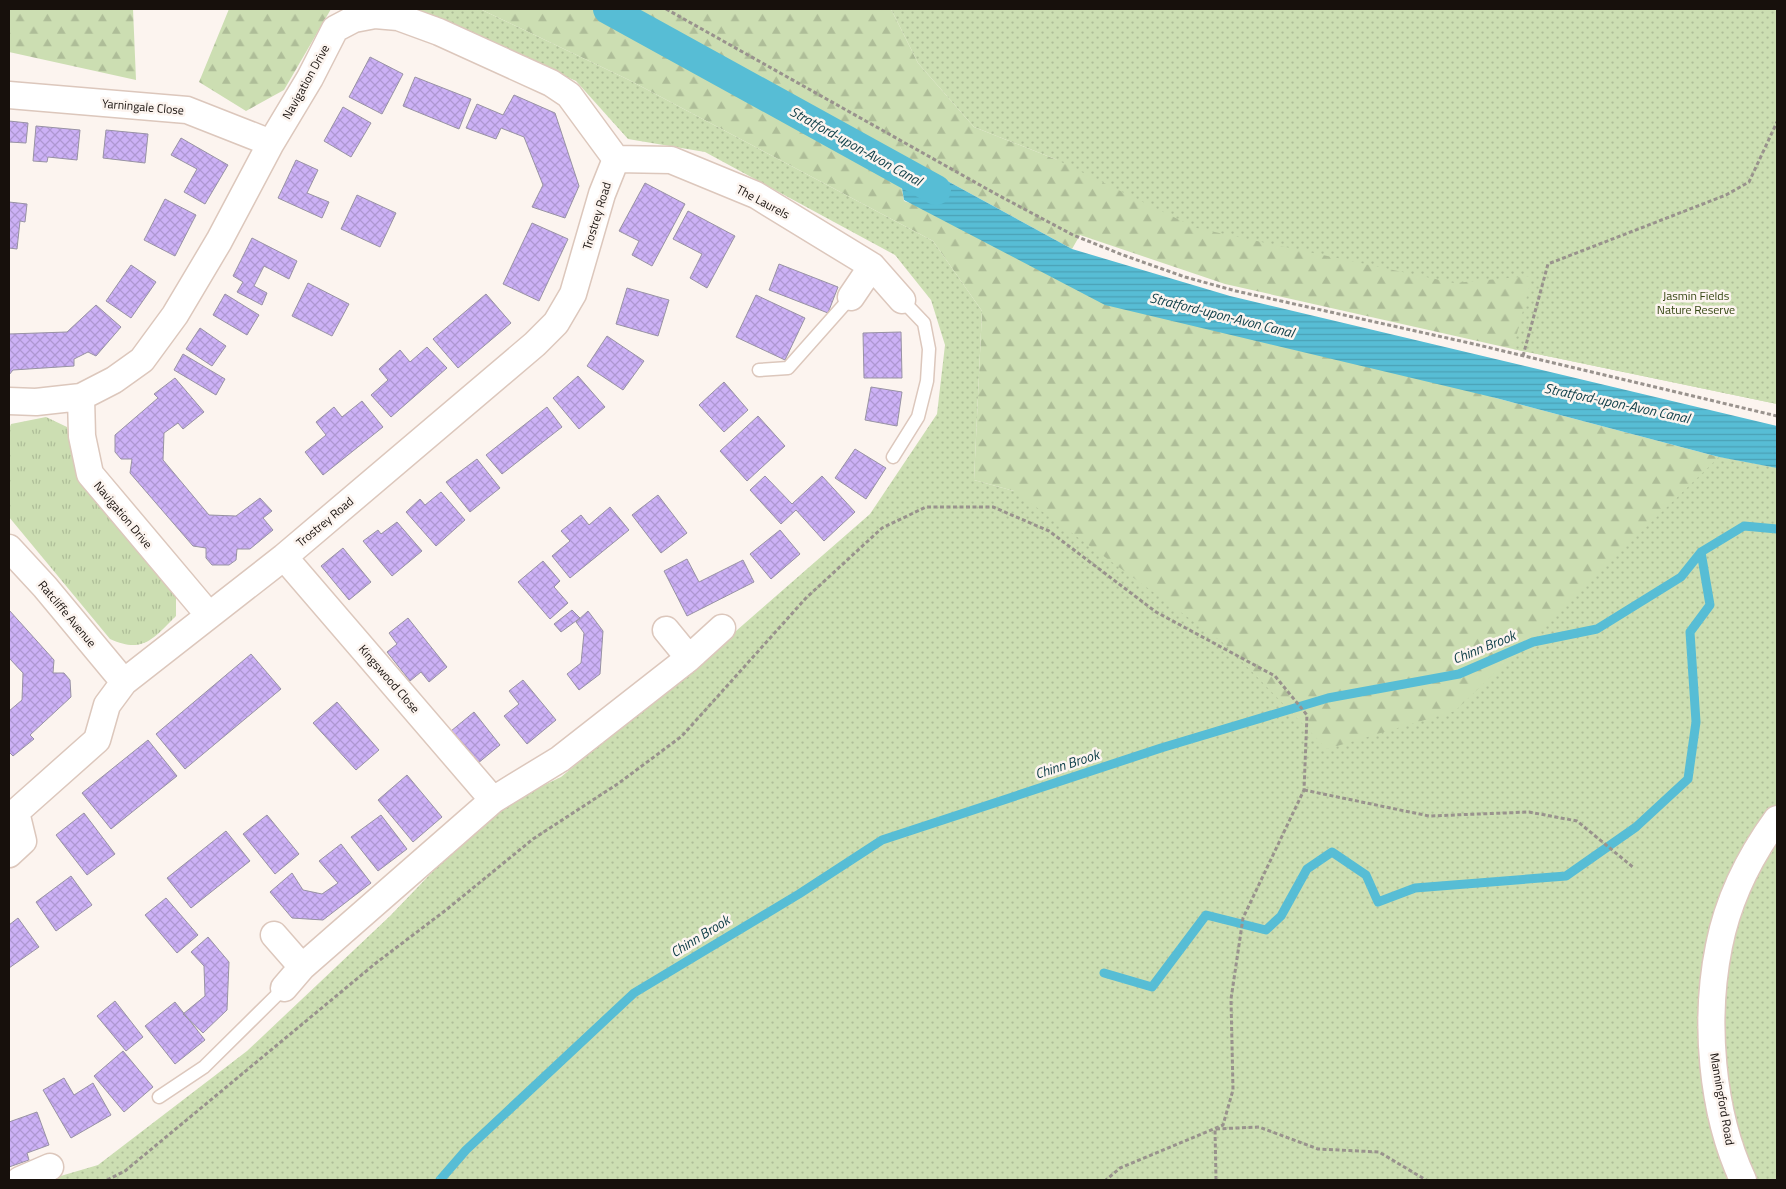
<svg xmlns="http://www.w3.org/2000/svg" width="1786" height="1189" font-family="'Titillium Web',sans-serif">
  <defs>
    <pattern id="grass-tufts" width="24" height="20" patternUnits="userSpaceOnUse" patternTransform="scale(1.25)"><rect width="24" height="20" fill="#ccdeb2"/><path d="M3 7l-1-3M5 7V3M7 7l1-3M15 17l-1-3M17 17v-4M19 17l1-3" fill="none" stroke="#aebd98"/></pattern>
    <pattern id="forest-firs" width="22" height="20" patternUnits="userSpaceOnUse" patternTransform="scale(1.25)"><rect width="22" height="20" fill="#ccdeb2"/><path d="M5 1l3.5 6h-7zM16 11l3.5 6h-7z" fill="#aebd98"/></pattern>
    <pattern id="park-dots" width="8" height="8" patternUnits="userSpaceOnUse" patternTransform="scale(1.25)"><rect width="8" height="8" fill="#ccdeb2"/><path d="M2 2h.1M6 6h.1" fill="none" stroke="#aebd98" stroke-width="1.8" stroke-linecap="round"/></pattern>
    <pattern id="water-rules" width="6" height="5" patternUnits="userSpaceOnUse" patternTransform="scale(1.25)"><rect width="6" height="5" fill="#57bdd5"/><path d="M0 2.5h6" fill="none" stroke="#4ba1b6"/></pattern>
    <pattern id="building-cross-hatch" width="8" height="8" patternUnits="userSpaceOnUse" patternTransform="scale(1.25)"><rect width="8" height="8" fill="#ccb1f6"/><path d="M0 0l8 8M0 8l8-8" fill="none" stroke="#ae97d2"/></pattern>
  </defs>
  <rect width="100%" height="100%" fill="#fcf4ef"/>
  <path fill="url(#grass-tufts)" d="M 46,417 L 67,427 L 71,448 L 87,491 L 176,597 L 176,616 C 153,639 143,654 110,639 L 9,517 L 9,429 L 11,424 Z"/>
  <path fill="url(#forest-firs)" d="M 9,9 L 133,9 L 136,80 L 9,52 Z
    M 229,9 L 331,9 L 284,90 L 246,111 L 199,82 Z
    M 480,9 L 891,9 L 918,63 L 974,127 L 1055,159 L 1532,276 L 1777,404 L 1513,349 L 1225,284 L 1080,235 L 1072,249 L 896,153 L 904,201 L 1496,398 L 1719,457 L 1777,468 L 1744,716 L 136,1180 L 1014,491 L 974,480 L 982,311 L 933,241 L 629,80 Z"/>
  <path fill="url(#park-dots)" d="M 409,9 L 480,9 L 629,80 L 933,241 L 982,311 L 974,480 L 1014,491 L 1226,645 L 1327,749 L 1455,711 L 1719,457 L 1777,468 L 1777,1180 L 47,1180 L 98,1165 L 247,1051 L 390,916 L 492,810 L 561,777 L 736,631 L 870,514 L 937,414 L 945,345 L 931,300 L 895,255 L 705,152 L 628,139 L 576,81 Z
    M 891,9 L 1777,9 L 1777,404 L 1513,349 L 1532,276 L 1454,283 L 1196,228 L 1055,159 L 974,127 L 918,63 Z"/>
  <path fill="url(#water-rules)" d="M 896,153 L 1072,249 L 1230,296 L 1777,426 L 1777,468 L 1719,457 L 1496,398 L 1105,305 L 904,200 Z"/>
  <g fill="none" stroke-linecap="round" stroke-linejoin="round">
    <path stroke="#57bdd5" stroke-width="9" d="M 1104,973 L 1152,987 L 1206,915 L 1266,930 L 1281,916 L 1307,869 L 1332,852 L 1366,875 L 1378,902 L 1415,888 L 1566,876 L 1636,827 L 1688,779 L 1696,722 L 1690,632 L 1710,605 L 1701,552
      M 440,1180 L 466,1150 L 634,993 L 799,894 L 882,840 L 1161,748 L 1328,698 L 1459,674 L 1533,642 L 1597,629 L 1681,577 L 1701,552 L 1744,526 L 1777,529"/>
    <path stroke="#57bdd5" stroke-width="30" d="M 608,9 L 936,190"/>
  </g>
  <path fill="url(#building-cross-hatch)" stroke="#9892a4" d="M 370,57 L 403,74 L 382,114 L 349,97 Z
    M 415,77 L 471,99 L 459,129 L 403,106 Z
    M 514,95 L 555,113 L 579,186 L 565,218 L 532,207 L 543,185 L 524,137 L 501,128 L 496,139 L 466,128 L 477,104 L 503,115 Z
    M 343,107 L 371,123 L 351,157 L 324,141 Z
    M 9,121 L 28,123 L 26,143 L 9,142 Z
    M 36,126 L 80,130 L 77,160 L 48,157 L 47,162 L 33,161 Z
    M 106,130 L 148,134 L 145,163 L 103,158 Z
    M 181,138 L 228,165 L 205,204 L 184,192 L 197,169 L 171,155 Z
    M 296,160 L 318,170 L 307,193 L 329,202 L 322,218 L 278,198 Z
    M 645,183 L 685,204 L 652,266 L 632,255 L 639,241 L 619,231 Z
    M 357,195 L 396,213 L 380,247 L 341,229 Z
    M 165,199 L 196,215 L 175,256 L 144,240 Z
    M 9,202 L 27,204 L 25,222 L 20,221 L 17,249 L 9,248 Z
    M 688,211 L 735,236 L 707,288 L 690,278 L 702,254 L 673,239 Z
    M 532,223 L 568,239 L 539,301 L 503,284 Z
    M 252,238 L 297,261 L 289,279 L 264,266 L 254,286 L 267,293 L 262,305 L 237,292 L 243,282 L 233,276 Z
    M 779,264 L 838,287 L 828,313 L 769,290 Z
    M 131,265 L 156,282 L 131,318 L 106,301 Z
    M 308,283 L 349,304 L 332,336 L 292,316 Z
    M 627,288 L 669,300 L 658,336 L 616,324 Z
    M 225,294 L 259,315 L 247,335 L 213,315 Z
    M 486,294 L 511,323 L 458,368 L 433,339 Z
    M 756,295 L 805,318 L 785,360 L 736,337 Z
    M 96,305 L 121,327 L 96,356 L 88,352 L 74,359 L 74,366 L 13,370 L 9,375 L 9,334 L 67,332 Z
    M 200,328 L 226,346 L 212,366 L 186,349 Z
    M 901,332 L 902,378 L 864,378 L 863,333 Z
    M 607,336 L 644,361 L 623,390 L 587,366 Z
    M 427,347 L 447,368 L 391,417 L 371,395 L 388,380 L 379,369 L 400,350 L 410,362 Z
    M 183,354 L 225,379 L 216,395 L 174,370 Z
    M 578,376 L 605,407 L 579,429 L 553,398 Z
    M 175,378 L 204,412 L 183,429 L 178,423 L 164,433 L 163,460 L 209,515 L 236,516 L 260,498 L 272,511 L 263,518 L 273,530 L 250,549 L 237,549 L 236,560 L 229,565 L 212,565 L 206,558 L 206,548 L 193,546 L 130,473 L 132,459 L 121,459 L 115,452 L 115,435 L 158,398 L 154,394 Z
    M 724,382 L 748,410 L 724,432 L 699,405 Z
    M 871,387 L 902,392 L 897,426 L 865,420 Z
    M 362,401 L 383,427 L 323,475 L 305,452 L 326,435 L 316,422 L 334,407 L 342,417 Z
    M 547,407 L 562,427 L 502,474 L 486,455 Z
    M 758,416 L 785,446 L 747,481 L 720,451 Z
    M 855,449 L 886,468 L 866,499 L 835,478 Z
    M 477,459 L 500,488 L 470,512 L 446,482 Z
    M 765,476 L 792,504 L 822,476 L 855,512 L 824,541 L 796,510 L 781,524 L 750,490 Z
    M 441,492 L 465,520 L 436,546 L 406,512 L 420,499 L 425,505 Z
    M 658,495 L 687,533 L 661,553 L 632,515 Z
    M 610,507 L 629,530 L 570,578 L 552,556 L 570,541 L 561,531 L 581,515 L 589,525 Z
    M 397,522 L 422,551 L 392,576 L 363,541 L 378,530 L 381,534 Z
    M 780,530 L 800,554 L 771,579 L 750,554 Z
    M 343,548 L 371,582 L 349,600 L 321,566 Z
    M 687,559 L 699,582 L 743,560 L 754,582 L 687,616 L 664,571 Z
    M 543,561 L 560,581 L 554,587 L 568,603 L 550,619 L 518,582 Z
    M 9,610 L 54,660 L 53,673 L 64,673 L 70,680 L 71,697 L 30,735 L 34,739 L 13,756 L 9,752 L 9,711 L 22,700 L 23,673 L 9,658 Z
    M 572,610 L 580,618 L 561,632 L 554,624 Z
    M 588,611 L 603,631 L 600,674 L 579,690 L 567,674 L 581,663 L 584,633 L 576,622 Z
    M 408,618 L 447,667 L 429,682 L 421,672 L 410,681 L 387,652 L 397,644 L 389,633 Z
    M 251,654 L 281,689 L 185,769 L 156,734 Z
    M 523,680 L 556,720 L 527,744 L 504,716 L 519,704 L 509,691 Z
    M 337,702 L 379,750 L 356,770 L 313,723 Z
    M 474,712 L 500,745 L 477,764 L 451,731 Z
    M 148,740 L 177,776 L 111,829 L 82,793 Z
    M 407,775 L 442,817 L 413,842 L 378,800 Z
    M 84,813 L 115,854 L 87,875 L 56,835 Z
    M 267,815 L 299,854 L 275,874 L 243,834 Z
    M 381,815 L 407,849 L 378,871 L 351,837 Z
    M 226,831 L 250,861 L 191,908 L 167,878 Z
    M 341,844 L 371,883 L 323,920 L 292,918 L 270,892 L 292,873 L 303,890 L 322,894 L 338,883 L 319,861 Z
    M 71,876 L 92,905 L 56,931 L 36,902 Z
    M 166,898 L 198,935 L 177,953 L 145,915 Z
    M 18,918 L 39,947 L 9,968 L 9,925 Z
    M 208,937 L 229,962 L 227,1010 L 203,1033 L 183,1014 L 205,996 L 204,966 L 191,952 Z
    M 115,1001 L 143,1037 L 126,1051 L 97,1016 Z
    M 175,1002 L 205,1040 L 175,1064 L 145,1026 Z
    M 123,1051 L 153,1087 L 124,1112 L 94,1076 Z
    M 64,1078 L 74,1095 L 93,1083 L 111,1115 L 71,1138 L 43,1090 Z
    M 37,1112 L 49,1145 L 27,1153 L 29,1160 L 9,1167 L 9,1122 Z"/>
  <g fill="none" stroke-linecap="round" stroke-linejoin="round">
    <defs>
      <path id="service" d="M 759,370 L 788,368 L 851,297
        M 893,457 L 918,417 L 927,381 L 929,349 L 924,323 L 902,300
        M 159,1097 L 204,1067 L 284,988"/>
      <path id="minor" d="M 9,95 L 187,110 L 271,143
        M 616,159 L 671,160 L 756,195 L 872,266 L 902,300
        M 851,297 L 872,266
        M 81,397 L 82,436 L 90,474 L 208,614
        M 9,401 L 36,402 L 81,397 L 114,380 L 142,360 L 175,315 L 219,241 L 271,143 L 310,78 L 335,29 L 354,19 L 375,15 L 398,17 L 439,32 L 551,83 L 569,95 L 616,159
        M 9,548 L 45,587 L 124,682
        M 284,557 L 493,800 L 302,967 L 284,988
        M 666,630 L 689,658
        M 493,800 L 560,759 L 689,658 L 722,628
        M 9,854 L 23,841 L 16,812 L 97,740 L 107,705 L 124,682 L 284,557 L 535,344 L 556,323 L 573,294 L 602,194 L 616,159
        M 274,935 L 302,967
        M 20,1180 L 50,1167
        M 1743,1180 C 1711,1111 1704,1020 1719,946 C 1728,900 1750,856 1777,819"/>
    </defs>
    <use href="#service" stroke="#dcc7bc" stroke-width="15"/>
    <use href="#minor" stroke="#dcc7bc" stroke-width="29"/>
    <path stroke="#99928d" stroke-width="3" stroke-dasharray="4 2.5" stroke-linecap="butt" d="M 666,9 L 996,194 L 1073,235 L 1123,255 L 1185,277 L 1236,291 L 1474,344 L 1777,416
      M 1523,356 L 1548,264 L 1726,195 L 1749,182 L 1777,122
      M 1304,790 L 1429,816 L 1529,812 L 1577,821 L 1634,868
      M 107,1180 L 125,1171 L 376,963 L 446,910 L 533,839 L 619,783 L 682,736 L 806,598 L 882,528 L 926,507 L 993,507 L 1049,531 L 1156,612 L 1275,676 L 1307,715 L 1304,790 L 1243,918 L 1231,999 L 1233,1090 L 1223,1125 L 1120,1168 L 1106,1180
      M 1216,1180 L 1215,1129 L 1259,1127 L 1318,1149 L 1379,1152 L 1426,1180"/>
    <use href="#service" stroke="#fff" stroke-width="12"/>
    <use href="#minor" stroke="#fff" stroke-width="26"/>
  </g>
  <g text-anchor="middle" stroke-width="5" stroke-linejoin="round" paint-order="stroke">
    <g font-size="12" fill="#17100c" stroke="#fcf4ef">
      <text transform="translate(306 82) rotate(-61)" y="4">Navigation Drive</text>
      <text transform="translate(143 107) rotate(5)" y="4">Yarningale Close</text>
      <text transform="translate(763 202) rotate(28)" y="4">The Laurels</text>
      <text transform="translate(597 216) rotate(-73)" y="4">Trostrey Road</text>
      <text transform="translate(123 515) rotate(50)" y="4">Navigation Drive</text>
      <text transform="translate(325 522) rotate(-40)" y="4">Trostrey Road</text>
      <text transform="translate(67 614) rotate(50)" y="4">Ratcliffe Avenue</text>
      <text transform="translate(389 679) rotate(49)" y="4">Kingswood Close</text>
      <text transform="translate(1722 1099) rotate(80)" y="4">Manningford Road</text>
    </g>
    <g font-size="12" fill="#344511" stroke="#fcf4ef">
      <text x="1696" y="300">Jasmin Fields<tspan x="1696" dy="14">Nature Reserve</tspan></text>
    </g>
    <g font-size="14" font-style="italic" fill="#11404a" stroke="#fcf4ef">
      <text transform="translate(856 146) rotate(29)" y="5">Stratford-upon-Avon Canal</text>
      <text transform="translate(1222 315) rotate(14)" y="5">Stratford-upon-Avon Canal</text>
      <text transform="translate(1617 403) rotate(12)" y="5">Stratford-upon-Avon Canal</text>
      <text transform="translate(1484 647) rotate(-22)" y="5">Chinn Brook</text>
      <text transform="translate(1067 764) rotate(-18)" y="5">Chinn Brook</text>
      <text transform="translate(700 936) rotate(-32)" y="5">Chinn Brook</text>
    </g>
  </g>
  <rect width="1786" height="1189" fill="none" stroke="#17100c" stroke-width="20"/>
</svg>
